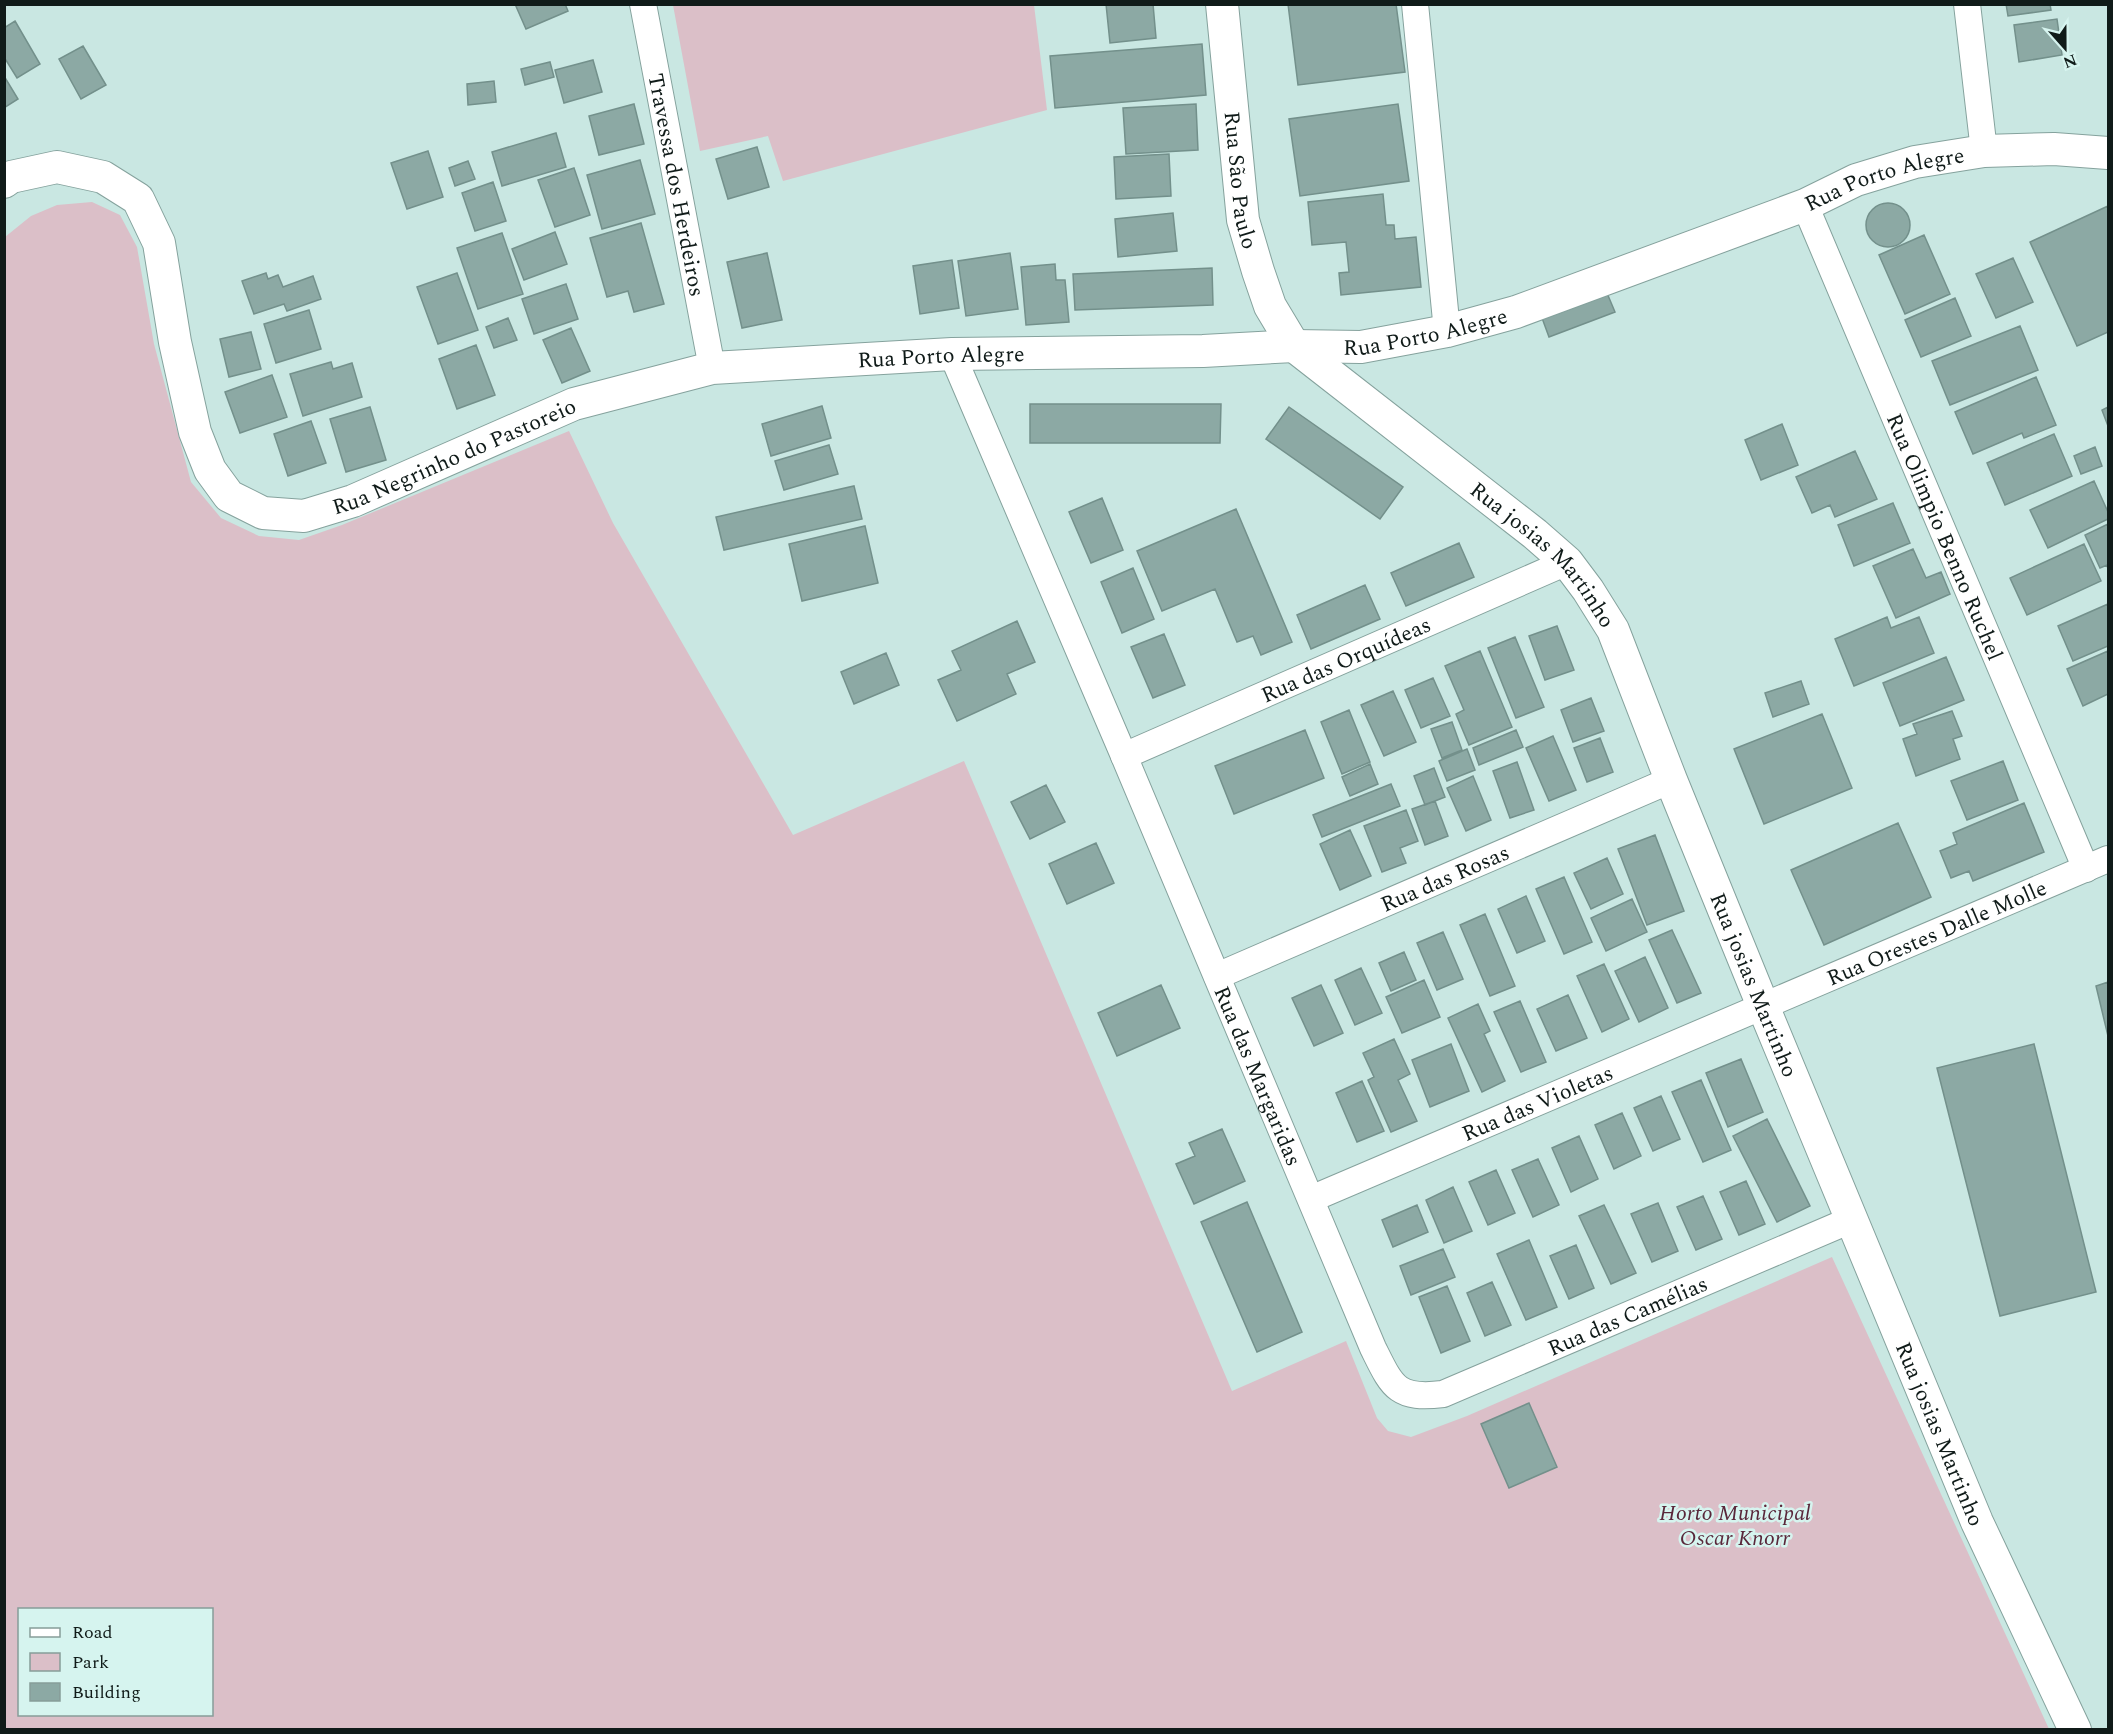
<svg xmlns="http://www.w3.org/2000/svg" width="2113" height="1734" font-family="Spectral,serif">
  <rect width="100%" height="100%" fill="#c9e7e2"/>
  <path fill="#dbbfc8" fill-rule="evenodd" d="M 673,5 L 1034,5 L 1047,110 L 783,181 L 768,136 L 700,151 Z
    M 92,202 L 120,215 L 137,247 L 154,344 L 191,482 L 221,518 L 259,536 L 299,540 L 342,525 L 569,431 L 613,523 L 793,835 L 964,761 L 1232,1391 L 1346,1341 L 1377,1418 L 1388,1431 L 1411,1437 L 1467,1416 L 1832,1257 L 2049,1729 L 5,1730 L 5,237 L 31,216 L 57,205 ZM 20,1610 L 212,1610 L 212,1714 L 20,1714 Z"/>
  <path fill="#8ca9a4" stroke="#73908b" stroke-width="1.5" d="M 515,4 L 565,4 L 568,11 L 526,29 Z
    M 1106,4 L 1153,4 L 1156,38 L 1110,43 Z
    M 1288,4 L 1396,4 L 1405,72 L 1298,85 Z
    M 2006,4 L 2050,4 L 2051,10 L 2008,16 Z
    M 2057,19 L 2062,55 L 2019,62 L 2014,25 Z
    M 15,21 L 40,64 L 17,78 L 4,57 L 4,28 Z
    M 1202,44 L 1206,95 L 1055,108 L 1050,56 Z
    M 83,46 L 106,85 L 81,99 L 59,59 Z
    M 593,60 L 602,92 L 564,103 L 555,70 Z
    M 550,62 L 554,77 L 525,85 L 521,69 Z
    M 4,76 L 18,99 L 4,108 Z
    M 494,81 L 496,102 L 468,105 L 467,84 Z
    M 634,104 L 644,144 L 599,155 L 589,116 Z
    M 1196,104 L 1198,150 L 1126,154 L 1123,108 Z
    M 1398,104 L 1409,181 L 1300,196 L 1289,119 Z
    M 556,133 L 566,167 L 502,186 L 492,152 Z
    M 757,147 L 769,187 L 728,199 L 716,159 Z
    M 428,151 L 443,197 L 407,209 L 391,163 Z
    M 1169,154 L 1171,196 L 1116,199 L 1114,157 Z
    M 640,160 L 655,214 L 602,229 L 587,175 Z
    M 468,161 L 475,179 L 455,186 L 449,168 Z
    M 574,168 L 590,215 L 555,227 L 538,180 Z
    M 493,182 L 506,221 L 475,231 L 462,193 Z
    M 1383,194 L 1386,225 L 1394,225 L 1395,239 L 1416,237 L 1421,287 L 1341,295 L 1339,273 L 1349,272 L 1346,242 L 1312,245 L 1308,202 Z
    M1866 225a22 22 0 1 1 44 0a22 22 0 1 1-44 0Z
    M 2108,206 L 2108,332 L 2077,346 L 2030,242 Z
    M 1173,213 L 1177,251 L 1118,257 L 1115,219 Z
    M 641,223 L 664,304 L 634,312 L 628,291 L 607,297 L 590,238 Z
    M 555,232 L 567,264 L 524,280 L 512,249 Z
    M 502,233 L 523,294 L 478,309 L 457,248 Z
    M 1924,235 L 1950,294 L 1905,314 L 1879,255 Z
    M 767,253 L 782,320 L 742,328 L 727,262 Z
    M 1010,253 L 1018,309 L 966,316 L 958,261 Z
    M 2013,258 L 2033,302 L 1996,318 L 1976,274 Z
    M 952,260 L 959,308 L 920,314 L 913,266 Z
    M 1055,264 L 1056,280 L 1065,280 L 1069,322 L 1026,325 L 1021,267 Z
    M 1212,268 L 1213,305 L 1075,310 L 1073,274 Z
    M 266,273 L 268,279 L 278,275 L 283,287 L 313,276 L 321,299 L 287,311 L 284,304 L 254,314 L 242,281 Z
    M 457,273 L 478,330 L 438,344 L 417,287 Z
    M 566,284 L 578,319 L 534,334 L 522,299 Z
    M 1607,293 L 1615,312 L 1549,337 L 1542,318 Z
    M 1955,298 L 1971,336 L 1921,357 L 1905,320 Z
    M 309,310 L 321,349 L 276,363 L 264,324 Z
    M 508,318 L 517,340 L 494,348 L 486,327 Z
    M 2020,326 L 2038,370 L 1950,405 L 1932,361 Z
    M 571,328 L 590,371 L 562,383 L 543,340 Z
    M 251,332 L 261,369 L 229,377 L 220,339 Z
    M 476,345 L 495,395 L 457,409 L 439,359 Z
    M 331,362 L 333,369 L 352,363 L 362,397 L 303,416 L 290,374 Z
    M 272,375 L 287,417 L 240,433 L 225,392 Z
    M 2036,377 L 2056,425 L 2024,438 L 2022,433 L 1973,454 L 1955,412 Z
    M 1030,404 L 1221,404 L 1220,443 L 1030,443 Z
    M 822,406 L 831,438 L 771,456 L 762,424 Z
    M 370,407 L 386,460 L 346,472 L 330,419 Z
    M 1289,407 L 1403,487 L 1380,519 L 1266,439 Z
    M 2108,407 L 2108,426 L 2102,410 Z
    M 311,421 L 326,463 L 288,476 L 274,434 Z
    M 1782,424 L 1798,465 L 1761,480 L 1745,440 Z
    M 2054,434 L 2072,476 L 2005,505 L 1987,463 Z
    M 829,445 L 838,474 L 784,490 L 775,461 Z
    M 2095,447 L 2102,466 L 2081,474 L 2074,456 Z
    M 1855,451 L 1877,499 L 1835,517 L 1830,505 L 1812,513 L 1796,477 Z
    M 2094,481 L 2108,512 L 2108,519 L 2048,548 L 2030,510 Z
    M 854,486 L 862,519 L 724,550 L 716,517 Z
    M 1102,498 L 1123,550 L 1091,563 L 1069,512 Z
    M 1893,503 L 1910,543 L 1854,566 L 1838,525 Z
    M 1236,509 L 1292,642 L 1261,655 L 1253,636 L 1237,642 L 1215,589 L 1162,611 L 1137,551 Z
    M 2108,524 L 2108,569 L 2107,565 L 2100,568 L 2085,535 Z
    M 865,526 L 878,583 L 802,601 L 789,544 Z
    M 1459,543 L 1474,577 L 1406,606 L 1391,573 Z
    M 2084,544 L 2101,581 L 2027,615 L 2010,578 Z
    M 1913,549 L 1926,578 L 1941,572 L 1950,594 L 1896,618 L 1873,566 Z
    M 1133,568 L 1154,619 L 1122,633 L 1101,582 Z
    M 1365,585 L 1380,619 L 1311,649 L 1297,615 Z
    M 2108,604 L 2108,646 L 2073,661 L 2058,626 Z
    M 1887,617 L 1891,628 L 1919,617 L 1934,653 L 1854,686 L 1835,639 Z
    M 1017,621 L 1035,662 L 1007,674 L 1016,694 L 957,721 L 938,680 L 961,670 L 952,651 Z
    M 1557,626 L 1574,670 L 1545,680 L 1529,636 Z
    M 1164,634 L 1185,685 L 1153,698 L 1131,647 Z
    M 1515,637 L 1544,707 L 1516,718 L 1488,648 Z
    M 1480,651 L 1512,727 L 1469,745 L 1456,714 L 1464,710 L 1445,666 Z
    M 2108,651 L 2108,694 L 2083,706 L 2067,669 Z
    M 886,653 L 899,685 L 854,704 L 841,672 Z
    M 1946,657 L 1964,700 L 1900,726 L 1883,683 Z
    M 1433,678 L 1450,716 L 1421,728 L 1405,690 Z
    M 1801,681 L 1809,704 L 1773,717 L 1765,693 Z
    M 1393,691 L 1416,742 L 1384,756 L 1361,705 Z
    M 1591,698 L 1604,731 L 1573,742 L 1561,710 Z
    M 1349,710 L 1370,762 L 1342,774 L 1321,722 Z
    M 1952,711 L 1962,736 L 1953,739 L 1960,759 L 1916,776 L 1903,739 L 1917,734 L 1913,724 Z
    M 1822,714 L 1852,788 L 1764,824 L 1734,749 Z
    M 1452,722 L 1462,750 L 1442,758 L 1431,729 Z
    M 1305,730 L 1324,778 L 1234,814 L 1215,766 Z
    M 1516,730 L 1523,747 L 1479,765 L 1473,748 Z
    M 1553,736 L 1576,790 L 1549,801 L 1526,748 Z
    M 1600,738 L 1613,772 L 1587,782 L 1574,748 Z
    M 1467,749 L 1475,770 L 1447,781 L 1439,761 Z
    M 2003,761 L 2018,800 L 1967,820 L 1951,781 Z
    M 1517,762 L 1534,810 L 1510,818 L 1493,771 Z
    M 1370,764 L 1378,784 L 1350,796 L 1342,777 Z
    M 1434,768 L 1445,797 L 1425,805 L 1414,776 Z
    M 1473,776 L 1491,820 L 1466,831 L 1447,788 Z
    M 1391,784 L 1400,806 L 1322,837 L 1313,815 Z
    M 1046,785 L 1065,822 L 1030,839 L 1011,802 Z
    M 1435,801 L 1448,836 L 1425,845 L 1412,809 Z
    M 2024,803 L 2044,852 L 1973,881 L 1969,871 L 1951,878 L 1940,851 L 1957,844 L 1953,833 Z
    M 1406,810 L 1418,841 L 1400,848 L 1406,863 L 1382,872 L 1364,826 Z
    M 1898,823 L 1931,897 L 1824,945 L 1791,870 Z
    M 1350,830 L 1371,876 L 1340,890 L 1320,844 Z
    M 1655,835 L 1684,911 L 1647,925 L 1618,849 Z
    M 1096,843 L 1114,883 L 1067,904 L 1049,864 Z
    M 1607,858 L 1623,894 L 1591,909 L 1574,873 Z
    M 1564,877 L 1592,942 L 1564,954 L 1536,889 Z
    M 1526,896 L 1545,941 L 1517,953 L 1498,909 Z
    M 1632,899 L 1647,932 L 1606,951 L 1591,918 Z
    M 1485,914 L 1515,986 L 1490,996 L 1460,925 Z
    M 1672,930 L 1701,993 L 1677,1003 L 1649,940 Z
    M 1443,932 L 1463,979 L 1437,990 L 1417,943 Z
    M 1404,952 L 1416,980 L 1391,991 L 1379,963 Z
    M 1645,957 L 1668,1008 L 1639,1022 L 1615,971 Z
    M 1604,964 L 1629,1019 L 1602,1032 L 1577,976 Z
    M 1361,968 L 1382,1013 L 1355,1025 L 1335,980 Z
    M 1424,980 L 1440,1017 L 1402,1033 L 1386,997 Z
    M 2108,982 L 2108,1036 L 2096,986 Z
    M 1161,985 L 1180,1028 L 1117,1056 L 1098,1013 Z
    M 1321,985 L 1343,1033 L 1314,1046 L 1292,998 Z
    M 1568,995 L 1587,1038 L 1556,1051 L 1537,1009 Z
    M 1520,1001 L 1546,1062 L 1521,1072 L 1494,1012 Z
    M 1478,1004 L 1490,1031 L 1484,1034 L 1505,1081 L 1482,1092 L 1448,1018 Z
    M 1394,1039 L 1410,1074 L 1398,1080 L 1417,1121 L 1391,1132 L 1368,1080 L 1374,1077 L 1363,1053 Z
    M 1451,1044 L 1469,1091 L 1430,1107 L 1412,1060 Z
    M 2034,1044 L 2096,1292 L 2000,1316 L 1937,1068 Z
    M 1741,1059 L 1763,1112 L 1728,1127 L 1706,1073 Z
    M 1701,1080 L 1731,1150 L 1703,1162 L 1672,1092 Z
    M 1362,1081 L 1384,1131 L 1357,1142 L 1336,1093 Z
    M 1661,1096 L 1680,1139 L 1653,1151 L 1634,1108 Z
    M 1622,1113 L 1641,1156 L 1614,1169 L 1595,1125 Z
    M 1767,1119 L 1810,1206 L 1777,1222 L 1733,1136 Z
    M 1222,1129 L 1245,1181 L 1194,1204 L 1176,1164 L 1195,1156 L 1189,1143 Z
    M 1579,1136 L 1598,1179 L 1571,1192 L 1552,1148 Z
    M 1538,1159 L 1559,1205 L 1533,1217 L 1512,1170 Z
    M 1496,1170 L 1515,1213 L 1488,1225 L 1469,1182 Z
    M 1746,1181 L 1765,1224 L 1739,1235 L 1720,1192 Z
    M 1453,1187 L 1472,1231 L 1444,1243 L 1426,1200 Z
    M 1703,1196 L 1722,1239 L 1696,1250 L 1677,1207 Z
    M 1247,1202 L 1302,1332 L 1257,1352 L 1201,1222 Z
    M 1658,1203 L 1678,1251 L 1652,1262 L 1631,1214 Z
    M 1417,1205 L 1428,1232 L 1393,1247 L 1382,1220 Z
    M 1604,1205 L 1636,1273 L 1611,1284 L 1579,1216 Z
    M 1529,1240 L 1557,1307 L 1526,1320 L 1497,1254 Z
    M 1576,1245 L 1594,1288 L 1569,1299 L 1550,1256 Z
    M 1443,1249 L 1455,1277 L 1411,1295 L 1400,1266 Z
    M 1492,1282 L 1511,1325 L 1485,1336 L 1467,1293 Z
    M 1447,1286 L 1470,1341 L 1441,1353 L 1419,1297 Z
    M 1529,1403 L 1557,1467 L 1509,1488 L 1481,1424 Z"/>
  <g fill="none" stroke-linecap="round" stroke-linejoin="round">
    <defs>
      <g id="minor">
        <path id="s1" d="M 643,4 L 712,368"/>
        <path d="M 1415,4 L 1447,331"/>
        <path d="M 1967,4 L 1984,151"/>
        <path id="s2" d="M 1805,205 L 2086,869"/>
        <path id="s3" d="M 952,354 L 1124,756 L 1373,1348 C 1392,1386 1396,1400 1443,1394 L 1853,1219"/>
        <path id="s4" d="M 1124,756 L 1567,562"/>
        <path id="s5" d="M 1217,976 L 1671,780"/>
        <path id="s6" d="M 1311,1199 L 2108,859"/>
      </g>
      <g id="tertiary">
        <path id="s7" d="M 1222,4 L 1243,220 L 1258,271 L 1270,306 L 1294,346 L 1535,534 L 1567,562 L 1588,590 L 1613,630 L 1671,780 L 1763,1006 L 1977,1522 L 2075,1730"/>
        <path id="s8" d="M 4,182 L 11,177 L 57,167 L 103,177 L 138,199 L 159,243 L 175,342 L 195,432 L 210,470 L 229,496 L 263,513 L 304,516 L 353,501 L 574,404 L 712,368 L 952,354 L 1203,351 L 1294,346 L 1361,347 L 1447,331 L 1516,312 L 1805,205 L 1856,180 L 1915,162 L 1984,151 L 2054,149 L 2108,153"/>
      </g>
    </defs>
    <use href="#minor" stroke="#85a29d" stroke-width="28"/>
    <use href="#tertiary" stroke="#85a29d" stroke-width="34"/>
    <use href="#minor" stroke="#fff" stroke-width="26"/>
    <use href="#tertiary" stroke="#fff" stroke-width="32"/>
  </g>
  <g text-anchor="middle" stroke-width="5" stroke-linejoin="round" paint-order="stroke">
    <g font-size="22" fill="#101b19" stroke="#d6f4ef">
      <text dy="8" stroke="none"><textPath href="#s7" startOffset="177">Rua São Paulo</textPath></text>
      <text dy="8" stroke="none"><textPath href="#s8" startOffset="2174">Rua Porto Alegre</textPath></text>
      <text dy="8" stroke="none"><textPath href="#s1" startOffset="184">Travessa dos Herdeiros</textPath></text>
      <text dy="8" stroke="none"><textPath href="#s8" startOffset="1688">Rua Porto Alegre</textPath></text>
      <text dy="8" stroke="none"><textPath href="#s8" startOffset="1202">Rua Porto Alegre</textPath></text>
      <text dy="8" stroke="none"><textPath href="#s8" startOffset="699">Rua Negrinho do Pastoreio</textPath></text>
      <text dy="8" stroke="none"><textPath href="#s2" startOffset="360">Rua Olimpio Benno Ruchel</textPath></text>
      <text dy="8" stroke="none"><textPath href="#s7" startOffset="680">Rua josias Martinho</textPath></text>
      <text dy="8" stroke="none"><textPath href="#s4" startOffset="242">Rua das Orquídeas</textPath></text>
      <text dy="8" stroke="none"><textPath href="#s5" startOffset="248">Rua das Rosas</textPath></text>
      <text dy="8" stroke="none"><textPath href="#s6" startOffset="680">Rua Orestes Dalle Molle</textPath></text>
      <text dy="8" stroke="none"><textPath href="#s7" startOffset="1166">Rua josias Martinho</textPath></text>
      <text dy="8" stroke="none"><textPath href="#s3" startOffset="784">Rua das Margaridas</textPath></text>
      <text dy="8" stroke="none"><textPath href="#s6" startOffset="246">Rua das Violetas</textPath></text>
      <text dy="8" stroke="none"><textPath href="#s3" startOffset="1374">Rua das Camélias</textPath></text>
      <text dy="8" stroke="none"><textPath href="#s7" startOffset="1652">Rua josias Martinho</textPath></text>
    </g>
    <g font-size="22" font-style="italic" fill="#59273a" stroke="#d6f4ef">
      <text x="1735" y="1520">Horto Municipal<tspan x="1735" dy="25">Oscar Knorr</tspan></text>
    </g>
  </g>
  <rect width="2113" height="1734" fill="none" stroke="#101b19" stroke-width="12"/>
  <rect x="18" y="1608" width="195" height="108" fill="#d6f4ef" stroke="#879d99" stroke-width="1.5"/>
  <rect x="30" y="1628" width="30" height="9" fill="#ffffff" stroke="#879d99" stroke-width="1.5"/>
  <text x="72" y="1638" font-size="18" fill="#101b19">Road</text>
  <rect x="30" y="1653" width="30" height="18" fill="#dbbfc8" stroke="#879d99" stroke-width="1.5"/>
  <text x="72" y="1668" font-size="18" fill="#101b19">Park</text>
  <rect x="30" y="1683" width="30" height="18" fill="#8ca9a4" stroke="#879d99" stroke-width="1.5"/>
  <text x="72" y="1698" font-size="18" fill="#101b19">Building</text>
  <g transform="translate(2065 48) rotate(159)" stroke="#d6f4ef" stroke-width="4.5" paint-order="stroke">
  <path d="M0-4.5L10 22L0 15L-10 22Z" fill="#101b19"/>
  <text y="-9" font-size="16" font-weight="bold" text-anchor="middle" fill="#101b19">N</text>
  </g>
</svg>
